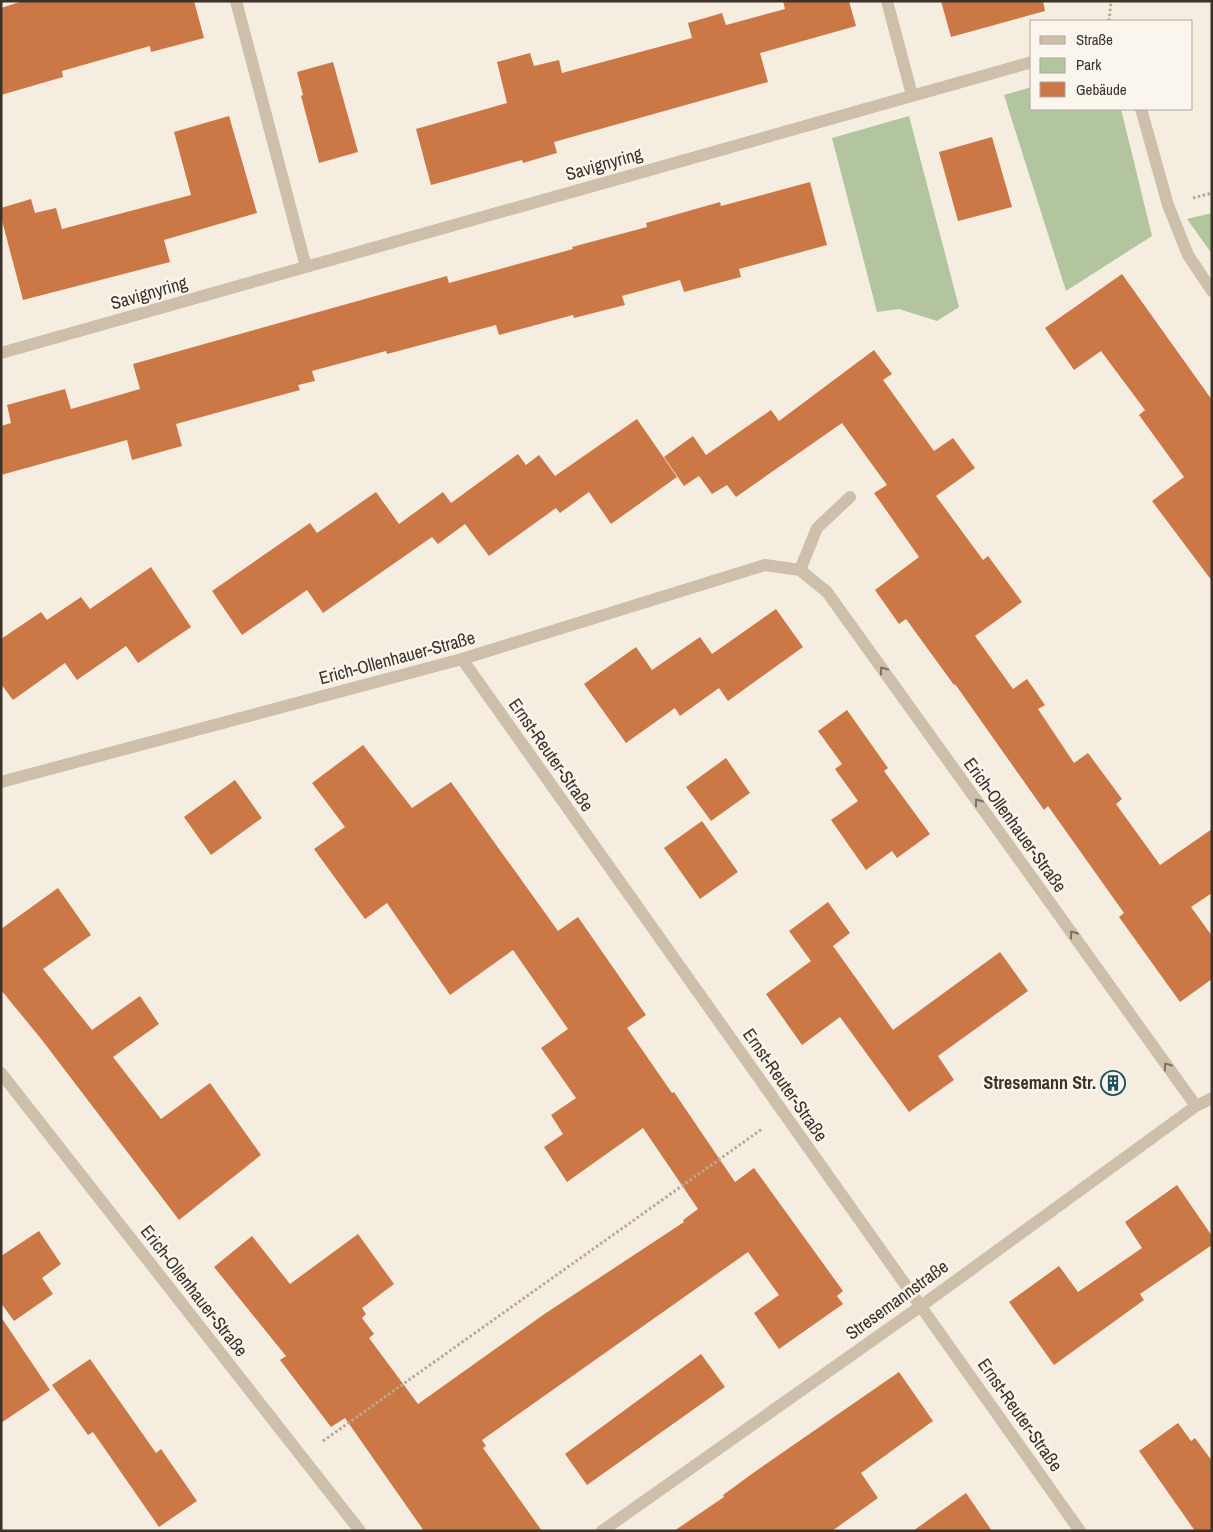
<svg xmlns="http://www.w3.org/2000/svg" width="1213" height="1532" font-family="'Archivo Narrow',sans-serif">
  <rect width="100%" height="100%" fill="#f4ede0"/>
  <path fill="#b3c59e" d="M 1032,87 L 1032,109 L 1121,109 L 1152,236 L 1066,291 L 1004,95 Z
    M 909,116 L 959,307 L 937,321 L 899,309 L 877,312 L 832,138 Z
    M 1212,213 L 1212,254 L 1187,219 Z"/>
  <path fill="#cc7846" d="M 23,1 L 194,1 L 204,38 L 151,52 L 150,46 L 62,71 L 63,77 L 1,95 L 1,8 Z
    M 783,1 L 849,1 L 856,26 L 760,53 L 768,82 L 554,142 L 557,153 L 523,163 L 522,160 L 431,185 L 416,129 L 507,103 L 497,62 L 530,53 L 534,66 L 559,60 L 562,73 L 692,38 L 688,23 L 722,13 L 726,25 L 785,9 Z
    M 941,1 L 1043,1 L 1045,11 L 951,37 Z
    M 333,62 L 358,152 L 319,163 L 301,96 L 303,95 L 297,72 Z
    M 229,116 L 257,213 L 164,240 L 170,262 L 23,300 L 1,217 L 1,208 L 31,199 L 35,213 L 56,208 L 62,229 L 191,195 L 174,132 Z
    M 992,137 L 1012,207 L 958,221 L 939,152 Z
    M 810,182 L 827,245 L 739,269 L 741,277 L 684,292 L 680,280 L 622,296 L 625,305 L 574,318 L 573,315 L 499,335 L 496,325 L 387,354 L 386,351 L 312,371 L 315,381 L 298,385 L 300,390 L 176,424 L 182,446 L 132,460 L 127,440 L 1,475 L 1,426 L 11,423 L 7,405 L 65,389 L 71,409 L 140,389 L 133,364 L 447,276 L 449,283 L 573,249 L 572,247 L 647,227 L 646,223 L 720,202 L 721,206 Z
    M 1122,274 L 1212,400 L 1212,581 L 1152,501 L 1184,477 L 1139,415 L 1145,410 L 1101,351 L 1074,370 L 1045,328 Z
    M 874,350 L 892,374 L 883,380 L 934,451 L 953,438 L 975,468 L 936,496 L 983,560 L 988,556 L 1022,602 L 975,636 L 1013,689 L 1027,679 L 1045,705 L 1038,709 L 1074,763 L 1088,753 L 1122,799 L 1116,804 L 1160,865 L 1212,829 L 1212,893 L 1191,907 L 1212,936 L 1212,979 L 1180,1002 L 1119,917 L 1124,913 L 1048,806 L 1044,810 L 955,684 L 954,685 L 906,619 L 899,624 L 875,590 L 919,557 L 874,493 L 887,485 L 842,423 L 736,497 L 727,485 L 712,494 L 699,476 L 684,486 L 664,457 L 693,436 L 706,455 L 771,410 L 779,421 Z
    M 637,419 L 677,477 L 611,524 L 589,492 L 560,513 L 556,508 L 489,556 L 465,524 L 438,544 L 432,537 L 323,613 L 307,590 L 242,635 L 212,591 L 310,523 L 317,533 L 376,492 L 399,524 L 443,492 L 451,503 L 518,454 L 526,465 L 539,455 L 555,476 Z
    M 151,567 L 191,627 L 138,663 L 126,646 L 77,680 L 65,663 L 13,700 L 1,684 L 1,639 L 41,612 L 47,620 L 81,597 L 90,609 Z
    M 776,609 L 803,647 L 728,701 L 719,688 L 680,716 L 675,708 L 626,743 L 584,684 L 636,647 L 652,670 L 700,637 L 712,654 Z
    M 847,710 L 888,768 L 884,771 L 930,834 L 897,858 L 892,851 L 866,870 L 831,820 L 858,801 L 835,769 L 842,764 L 818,731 Z
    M 363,745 L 412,808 L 451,782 L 558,931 L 578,917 L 646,1015 L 627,1028 L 672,1093 L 674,1092 L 735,1182 L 754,1168 L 843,1291 L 837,1296 L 843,1304 L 779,1349 L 754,1313 L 779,1295 L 748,1252 L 482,1440 L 486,1446 L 483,1448 L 542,1531 L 424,1531 L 345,1418 L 331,1427 L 280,1360 L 286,1356 L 214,1267 L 252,1236 L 290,1284 L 358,1234 L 394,1284 L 362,1308 L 366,1314 L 362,1318 L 374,1334 L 369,1338 L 418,1404 L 543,1315 L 684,1222 L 683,1220 L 698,1209 L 643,1128 L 567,1182 L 544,1147 L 563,1134 L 551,1115 L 576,1098 L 541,1048 L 568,1029 L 513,950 L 450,995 L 387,903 L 365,919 L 314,849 L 345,827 L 312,783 Z
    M 726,758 L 750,793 L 711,821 L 686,787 Z
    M 235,780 L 262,818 L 211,855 L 184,817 Z
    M 702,821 L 738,872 L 700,899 L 664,848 Z
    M 58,888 L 91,935 L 43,969 L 92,1030 L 140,996 L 159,1024 L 113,1057 L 161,1119 L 210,1083 L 261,1155 L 179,1220 L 42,1040 L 1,990 L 1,929 Z
    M 828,902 L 850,933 L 833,946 L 893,1030 L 1000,952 L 1028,991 L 938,1056 L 954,1080 L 909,1112 L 840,1017 L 802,1045 L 766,994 L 811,961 L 789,931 Z
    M 1177,1185 L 1212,1236 L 1212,1245 L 1140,1294 L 1144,1300 L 1054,1365 L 1009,1302 L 1059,1266 L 1078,1292 L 1142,1248 L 1125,1222 Z
    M 39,1231 L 61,1264 L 42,1278 L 53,1294 L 14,1321 L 1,1303 L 1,1256 Z
    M 1,1317 L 50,1390 L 1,1423 Z
    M 701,1354 L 725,1387 L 587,1485 L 565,1454 Z
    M 90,1359 L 156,1453 L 161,1449 L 197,1501 L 159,1527 L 93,1432 L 88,1435 L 52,1385 Z
    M 899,1372 L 933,1421 L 861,1473 L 878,1498 L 832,1531 L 674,1531 L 724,1497 L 723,1495 L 756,1471 Z
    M 1178,1423 L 1191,1441 L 1195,1438 L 1212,1461 L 1212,1531 L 1195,1531 L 1139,1451 Z
    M 966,1493 L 992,1531 L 913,1531 Z"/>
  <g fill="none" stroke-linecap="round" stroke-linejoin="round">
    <path stroke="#baa994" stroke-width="3" stroke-dasharray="2.5 2.5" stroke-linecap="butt" d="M 1109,21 L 1111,1
      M 1193,198 L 1212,193
      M 323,1441 L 762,1129"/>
    <path stroke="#cebfaa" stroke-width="12" d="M 236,1 L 306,267
      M 887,1 L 912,95
      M 1141,109 L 1168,205 L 1188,255 L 1212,291
      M 1,353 L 1032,62
      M 800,570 L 817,528 L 850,497
      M 462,659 L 1080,1531
      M 1,782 L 462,659 L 765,565 L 800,570 L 827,592 L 1196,1106
      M 1,1073 L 360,1531
      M 602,1531 L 921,1306 L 1196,1106 L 1212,1098"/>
  </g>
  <defs><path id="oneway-chevron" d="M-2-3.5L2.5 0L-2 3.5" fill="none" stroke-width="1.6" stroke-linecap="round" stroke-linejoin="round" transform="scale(1.25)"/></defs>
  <g stroke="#7d7164">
    <use href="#oneway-chevron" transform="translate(883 670) rotate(-126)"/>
    <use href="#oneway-chevron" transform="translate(978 802) rotate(-126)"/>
    <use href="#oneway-chevron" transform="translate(1073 934) rotate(-126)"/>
    <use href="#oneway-chevron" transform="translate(1167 1066) rotate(-126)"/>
  </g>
  <defs>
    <symbol id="building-ring" viewBox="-11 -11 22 22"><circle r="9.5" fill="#fbf6ed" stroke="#1d525f" stroke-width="1.5"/><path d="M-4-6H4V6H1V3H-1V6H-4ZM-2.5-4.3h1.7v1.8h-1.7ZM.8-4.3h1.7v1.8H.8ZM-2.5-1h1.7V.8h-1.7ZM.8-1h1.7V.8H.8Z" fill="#1d525f"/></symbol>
  </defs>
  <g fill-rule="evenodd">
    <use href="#building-ring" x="1099" y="1069" width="28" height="28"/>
  </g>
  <g text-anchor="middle" stroke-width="5" stroke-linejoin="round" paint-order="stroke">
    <g font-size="18" fill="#3b322a" stroke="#fbf6ed">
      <text transform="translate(604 164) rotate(-16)" y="6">Savignyring</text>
      <text transform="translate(149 293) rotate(-16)" y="6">Savignyring</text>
      <text transform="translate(397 658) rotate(-15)" y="6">Erich-Ollenhauer-Straße</text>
      <text transform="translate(551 755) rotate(55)" y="6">Ernst-Reuter-Straße</text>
      <text transform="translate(1015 825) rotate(54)" y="6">Erich-Ollenhauer-Straße</text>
      <text transform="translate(785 1085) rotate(55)" y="6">Ernst-Reuter-Straße</text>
      <text transform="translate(194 1291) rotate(52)" y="6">Erich-Ollenhauer-Straße</text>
      <text transform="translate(897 1300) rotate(-36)" y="6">Stresemannstraße</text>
      <text transform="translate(1020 1415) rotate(55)" y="6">Ernst-Reuter-Straße</text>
    </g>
    <g font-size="18" font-weight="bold" fill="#3b322a" stroke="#fbf6ed" text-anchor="end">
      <text x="1096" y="1089">Stresemann Str.</text>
    </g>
  </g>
  <rect width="1213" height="1532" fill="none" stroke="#3b322a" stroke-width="5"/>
  <rect x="1030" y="20" width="162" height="90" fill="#fbf6ed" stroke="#aea89f"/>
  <rect x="1040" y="36" width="25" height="8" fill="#cebfaa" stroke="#aea89f"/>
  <text x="1076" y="45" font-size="15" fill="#3b322a">Straße</text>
  <rect x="1040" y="58" width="25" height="15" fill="#b3c59e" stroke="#aea89f"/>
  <text x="1076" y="70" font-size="15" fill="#3b322a">Park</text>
  <rect x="1040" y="82" width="25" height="15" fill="#cc7846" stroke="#aea89f"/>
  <text x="1076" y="95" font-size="15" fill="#3b322a">Gebäude</text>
</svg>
